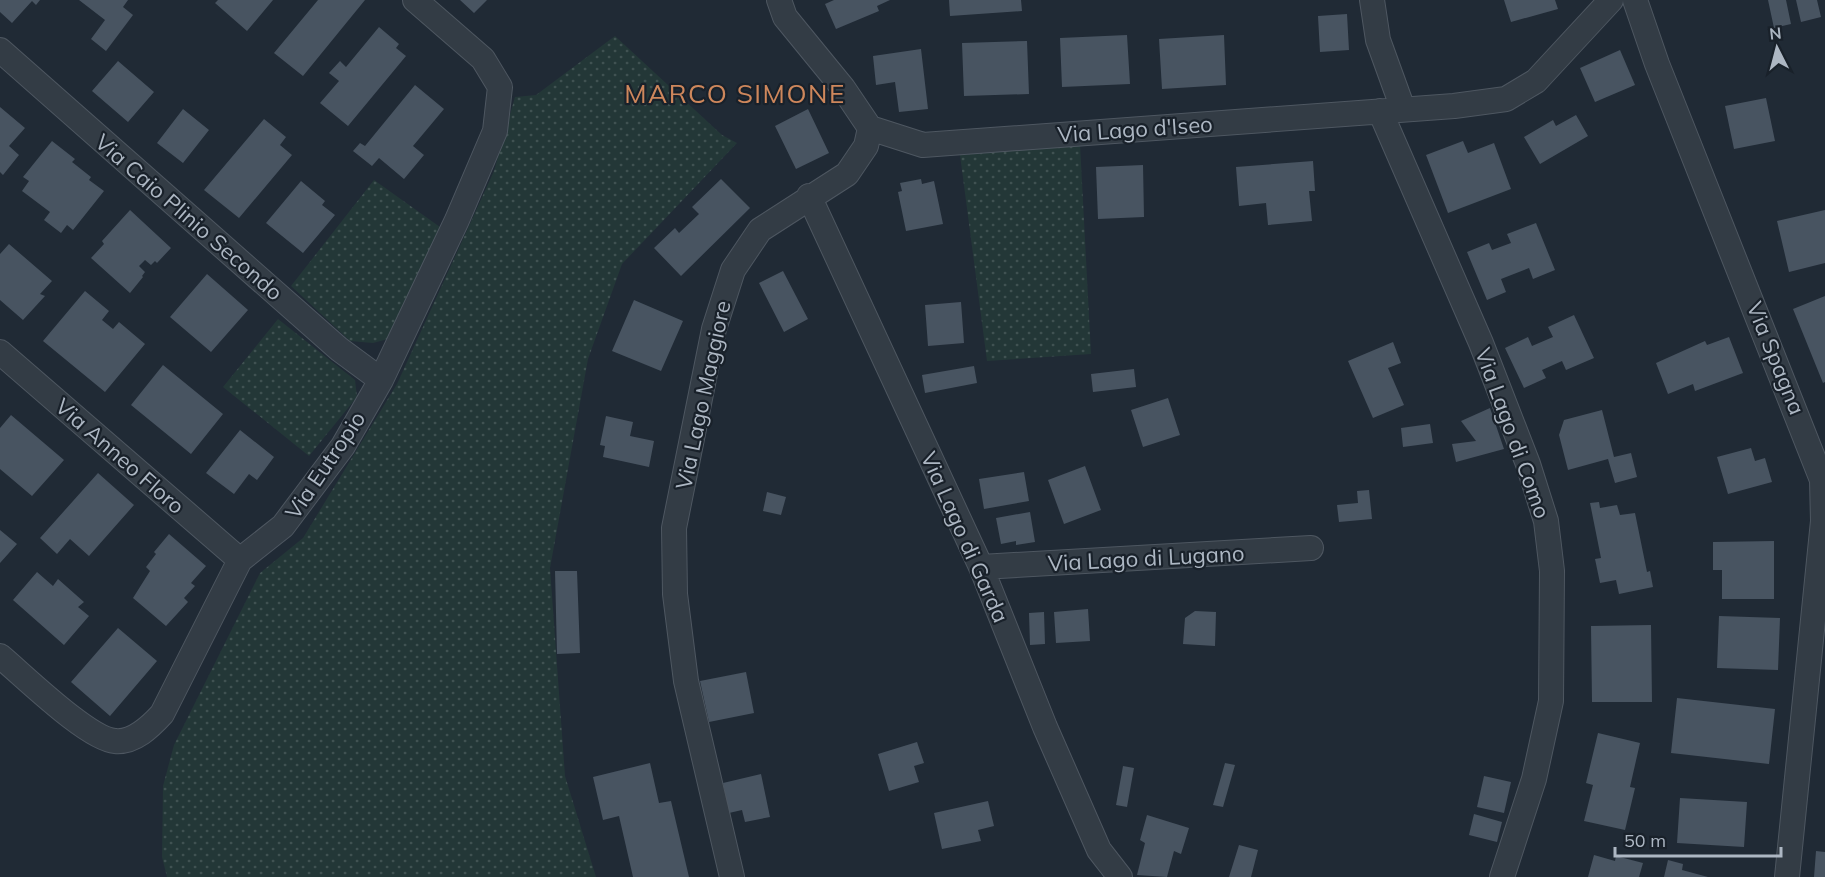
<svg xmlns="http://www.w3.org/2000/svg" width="1825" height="877" font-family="Mulish,sans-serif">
  <defs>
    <pattern id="grass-dots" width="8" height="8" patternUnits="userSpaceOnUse" patternTransform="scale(1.5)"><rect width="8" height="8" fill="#233737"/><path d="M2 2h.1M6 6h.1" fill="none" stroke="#405252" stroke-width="1.8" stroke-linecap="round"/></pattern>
  </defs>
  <rect width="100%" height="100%" fill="#202a35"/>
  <path fill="url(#grass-dots)" d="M 615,36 L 722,135 L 737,143 L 622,264 L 588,359 L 550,568 L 565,776 L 596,877 L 167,877 L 162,857 L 163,786 L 174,745 L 260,573 L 303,538 L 397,384 L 494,171 L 515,97 L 536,95 Z
    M 1080,144 L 1091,354 L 987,361 L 960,155 Z
    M 374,180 L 440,227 L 388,339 L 373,343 L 350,341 L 291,286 Z
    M 278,319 L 355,380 L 357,397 L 309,456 L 223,387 Z"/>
  <path fill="#485461" d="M 0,0 L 40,0 L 36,5 L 32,1 L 12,23 L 0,12 Z
    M 79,0 L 128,0 L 123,7 L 133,15 L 106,51 L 91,39 L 105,20 Z
    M 218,0 L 273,0 L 247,31 L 215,3 Z
    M 318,0 L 365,0 L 303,76 L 274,53 Z
    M 460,0 L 487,0 L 474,13 Z
    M 834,0 L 890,0 L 877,6 L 879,11 L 836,29 L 825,4 Z
    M 949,0 L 1021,0 L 1022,11 L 950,16 Z
    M 1504,0 L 1555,0 L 1558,9 L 1511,22 Z
    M 1768,0 L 1786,0 L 1791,24 L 1774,28 Z
    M 1796,0 L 1817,0 L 1821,17 L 1801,22 Z
    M 1347,14 L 1349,50 L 1320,52 L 1318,16 Z
    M 379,27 L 399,44 L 396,48 L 406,56 L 348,126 L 320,103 L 339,81 L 329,73 L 340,61 L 346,67 Z
    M 1127,35 L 1130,84 L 1062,87 L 1060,38 Z
    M 1224,35 L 1226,85 L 1162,89 L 1159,39 Z
    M 1027,41 L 1029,94 L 964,96 L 962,43 Z
    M 921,49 L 928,109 L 899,112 L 895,82 L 876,85 L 873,56 Z
    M 1620,50 L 1635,85 L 1595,102 L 1580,68 Z
    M 118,61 L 154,92 L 128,122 L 92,91 Z
    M 415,85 L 444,109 L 413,146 L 424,155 L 404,179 L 379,158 L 372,166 L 353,151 L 360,143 L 365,146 Z
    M 1766,98 L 1775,141 L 1734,149 L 1725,106 Z
    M 0,107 L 25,128 L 9,146 L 19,155 L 3,175 L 0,172 Z
    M 183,109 L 209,130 L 183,163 L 157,143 Z
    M 808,109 L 829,153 L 796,169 L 775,126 Z
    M 1576,115 L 1588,136 L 1540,164 L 1524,137 L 1553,120 L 1556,126 Z
    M 264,119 L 286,137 L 280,145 L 292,155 L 239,218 L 204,190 Z
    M 52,141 L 75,159 L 72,162 L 91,177 L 89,180 L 104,191 L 73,230 L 67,225 L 61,233 L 44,220 L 50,212 L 22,191 L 29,181 L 23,177 Z
    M 1463,141 L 1468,153 L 1494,143 L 1511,189 L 1448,213 L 1426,155 Z
    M 1313,161 L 1315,191 L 1309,191 L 1312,221 L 1268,225 L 1266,203 L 1239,206 L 1236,167 Z
    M 1143,165 L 1144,217 L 1098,219 L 1096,167 Z
    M 721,179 L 750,208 L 681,276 L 654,248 L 675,228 L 679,233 L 699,214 L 692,207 Z
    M 921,179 L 922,184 L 934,181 L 943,224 L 906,231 L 898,192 L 902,191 L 900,183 Z
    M 301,181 L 325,201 L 322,205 L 335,215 L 303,253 L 266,223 Z
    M 130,210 L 171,248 L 157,263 L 155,261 L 151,265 L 145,260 L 139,266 L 145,272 L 142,276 L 143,277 L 130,293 L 91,258 L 104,244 L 102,241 Z
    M 1825,210 L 1825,263 L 1789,272 L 1777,221 Z
    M 1536,223 L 1555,270 L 1533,279 L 1529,268 L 1501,279 L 1506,292 L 1487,300 L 1467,252 L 1489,243 L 1492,250 L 1511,243 L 1507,234 Z
    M 9,244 L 52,281 L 40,294 L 45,296 L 23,320 L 0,300 L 0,254 Z
    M 783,271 L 808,319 L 784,332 L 759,283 Z
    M 207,274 L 248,310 L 211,352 L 170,317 Z
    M 85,291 L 109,311 L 102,320 L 113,329 L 119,322 L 145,344 L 105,392 L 43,341 Z
    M 1825,296 L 1825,382 L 1823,383 L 1793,309 Z
    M 634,300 L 683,321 L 661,371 L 612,351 Z
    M 961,302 L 964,343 L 928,346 L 925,305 Z
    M 1574,315 L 1594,358 L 1566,370 L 1562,361 L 1542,370 L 1546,378 L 1524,388 L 1505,348 L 1528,337 L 1532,346 L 1553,337 L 1548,327 Z
    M 1729,337 L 1743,373 L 1695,391 L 1693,384 L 1668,394 L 1656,363 L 1705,341 L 1707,345 Z
    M 1393,342 L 1401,363 L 1388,368 L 1404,405 L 1373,418 L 1348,361 Z
    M 163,365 L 223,414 L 191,454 L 131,405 Z
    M 974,366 L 977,383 L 925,393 L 922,375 Z
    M 1134,369 L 1136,387 L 1093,392 L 1091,374 Z
    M 1168,398 L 1180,435 L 1143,447 L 1131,410 Z
    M 1490,408 L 1504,449 L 1456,462 L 1452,444 L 1476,441 L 1461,421 Z
    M 1602,410 L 1614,457 L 1631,453 L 1637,477 L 1615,483 L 1608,459 L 1568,470 L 1559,435 L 1564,420 Z
    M 11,415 L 64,460 L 32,496 L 0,469 L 0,428 Z
    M 606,416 L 633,422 L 630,436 L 654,441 L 649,467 L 603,457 L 605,446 L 600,445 Z
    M 1430,424 L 1433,443 L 1403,447 L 1401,428 Z
    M 240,430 L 274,457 L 257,480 L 249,474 L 234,494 L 206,473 Z
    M 1751,448 L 1755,461 L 1765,458 L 1772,482 L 1728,494 L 1717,457 Z
    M 1085,466 L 1101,510 L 1064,524 L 1048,480 Z
    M 1024,472 L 1029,501 L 984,509 L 979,479 Z
    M 98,473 L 134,505 L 89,556 L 70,539 L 57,554 L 40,538 Z
    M 1369,490 L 1372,519 L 1339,522 L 1337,505 L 1358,503 L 1357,491 Z
    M 767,492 L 786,497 L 781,515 L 763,511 Z
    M 1599,502 L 1600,508 L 1617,505 L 1620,515 L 1635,513 L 1647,572 L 1650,571 L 1653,587 L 1619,594 L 1616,580 L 1600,583 L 1595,559 L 1601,558 L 1590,503 Z
    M 1030,512 L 1035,542 L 1016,545 L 1016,541 L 1001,544 L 996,518 Z
    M 0,530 L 17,544 L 0,563 Z
    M 169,534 L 206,566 L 191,583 L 195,586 L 184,598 L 188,602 L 166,626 L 133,598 L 150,571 L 146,567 L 156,554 L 154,552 Z
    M 1774,541 L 1774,599 L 1722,599 L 1722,570 L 1713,570 L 1713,542 Z
    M 555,571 L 577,571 L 580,653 L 557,654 Z
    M 37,572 L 53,586 L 58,579 L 84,602 L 78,607 L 89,616 L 64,645 L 13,600 Z
    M 1088,609 L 1090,641 L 1056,643 L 1054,612 Z
    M 1195,611 L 1216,612 L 1215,646 L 1183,644 L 1185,618 Z
    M 1044,612 L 1045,644 L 1030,645 L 1029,613 Z
    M 1719,616 L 1780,618 L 1778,670 L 1717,668 Z
    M 1651,625 L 1652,702 L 1592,702 L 1591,626 Z
    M 118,628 L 157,661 L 110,716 L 71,682 Z
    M 746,672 L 754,713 L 709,722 L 700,681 Z
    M 1677,698 L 1775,709 L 1769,764 L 1671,753 Z
    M 1598,733 L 1640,743 L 1630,787 L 1635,788 L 1625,830 L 1584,821 L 1593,785 L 1586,783 Z
    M 917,742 L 924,763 L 914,766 L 919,782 L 889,791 L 878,754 Z
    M 650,763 L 659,803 L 671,801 L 689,877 L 633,877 L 619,816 L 603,820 L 593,777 Z
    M 1225,763 L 1235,765 L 1223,807 L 1213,805 Z
    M 1123,766 L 1134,768 L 1127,807 L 1116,805 Z
    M 761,774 L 770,817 L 745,822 L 742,810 L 729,813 L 723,783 Z
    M 1484,776 L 1511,782 L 1504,813 L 1477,807 Z
    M 1680,798 L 1747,802 L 1744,847 L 1677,843 Z
    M 988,801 L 994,826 L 978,830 L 981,841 L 942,849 L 934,813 Z
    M 1474,814 L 1502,822 L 1497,842 L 1469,835 Z
    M 1147,815 L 1189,828 L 1181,854 L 1174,851 L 1167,877 L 1137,875 L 1145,843 L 1140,840 Z
    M 1239,845 L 1258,850 L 1251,877 L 1229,877 Z
    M 1816,851 L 1825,852 L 1825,877 L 1814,877 Z
    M 1594,855 L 1615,861 L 1616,856 L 1643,863 L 1639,877 L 1588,877 Z
    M 1668,860 L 1683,864 L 1682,870 L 1708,877 L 1664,877 Z"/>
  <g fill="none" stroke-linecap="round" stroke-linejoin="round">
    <defs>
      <path id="minor" d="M 1372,0 L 1378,40 L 1403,109
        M 1635,0 L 1657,64 L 1822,480 L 1823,521 L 1787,877
        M 0,50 L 339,349 L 381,380
        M 1380,111 L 1481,343 L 1528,464 L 1546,521 L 1552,571 L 1551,701 L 1534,779 L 1502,877
        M 870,128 L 923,145 L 1454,106 L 1506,99 L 1536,81 L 1611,0
        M 809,196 L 981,567 L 1045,727 L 1099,850 L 1120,877
        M 0,352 L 240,560
        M 981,567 L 1311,548
        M 0,656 C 24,676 88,739 115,741 C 134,743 151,726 162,714 L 240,560 L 283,526 L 343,446 L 381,380 L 457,220 L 495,131 L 500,87 L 483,59 L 415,0
        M 732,877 L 686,681 L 675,594 L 674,528 L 714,329 L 733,270 L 760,230 L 847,174 L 866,146 L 870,128 L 843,88 L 785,17 L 779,0"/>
    </defs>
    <use href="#minor" stroke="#4e5761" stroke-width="26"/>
    <use href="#minor" stroke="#333c45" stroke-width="24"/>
  </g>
  <g text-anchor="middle" stroke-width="4.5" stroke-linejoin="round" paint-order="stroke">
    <g font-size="22" fill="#adb7c3" stroke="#19212a">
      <text transform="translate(1135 129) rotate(-4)" y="8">Via Lago d'Iseo</text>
      <text transform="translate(189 217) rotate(41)" y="8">Via Caio Plinio Secondo</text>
      <text transform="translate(1776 358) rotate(68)" y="8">Via Spagna</text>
      <text transform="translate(703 395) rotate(-78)" y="8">Via Lago Maggiore</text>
      <text transform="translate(1513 433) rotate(70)" y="8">Via Lago di Como</text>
      <text transform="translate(120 456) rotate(41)" y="8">Via Anneo Floro</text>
      <text transform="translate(325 465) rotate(-56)" y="8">Via Eutropio</text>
      <text transform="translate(965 537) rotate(66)" y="8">Via Lago di Garda</text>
      <text transform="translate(1146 558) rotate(-3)" y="8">Via Lago di Lugano</text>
    </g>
    <g font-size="26" letter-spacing="1.5" fill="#ce875c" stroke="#19212a">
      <text x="735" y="103">MARCO SIMONE</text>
    </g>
  </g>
  <g transform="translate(1777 48) rotate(354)" stroke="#19212a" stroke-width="4.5" paint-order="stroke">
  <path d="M0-4.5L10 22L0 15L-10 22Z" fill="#adb7c3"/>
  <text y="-9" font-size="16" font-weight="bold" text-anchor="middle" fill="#adb7c3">N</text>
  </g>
  <path d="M1615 847v9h166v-9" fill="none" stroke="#adb7c3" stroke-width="3"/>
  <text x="1624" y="847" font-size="18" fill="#adb7c3" stroke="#19212a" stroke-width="4.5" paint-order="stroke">50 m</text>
</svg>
